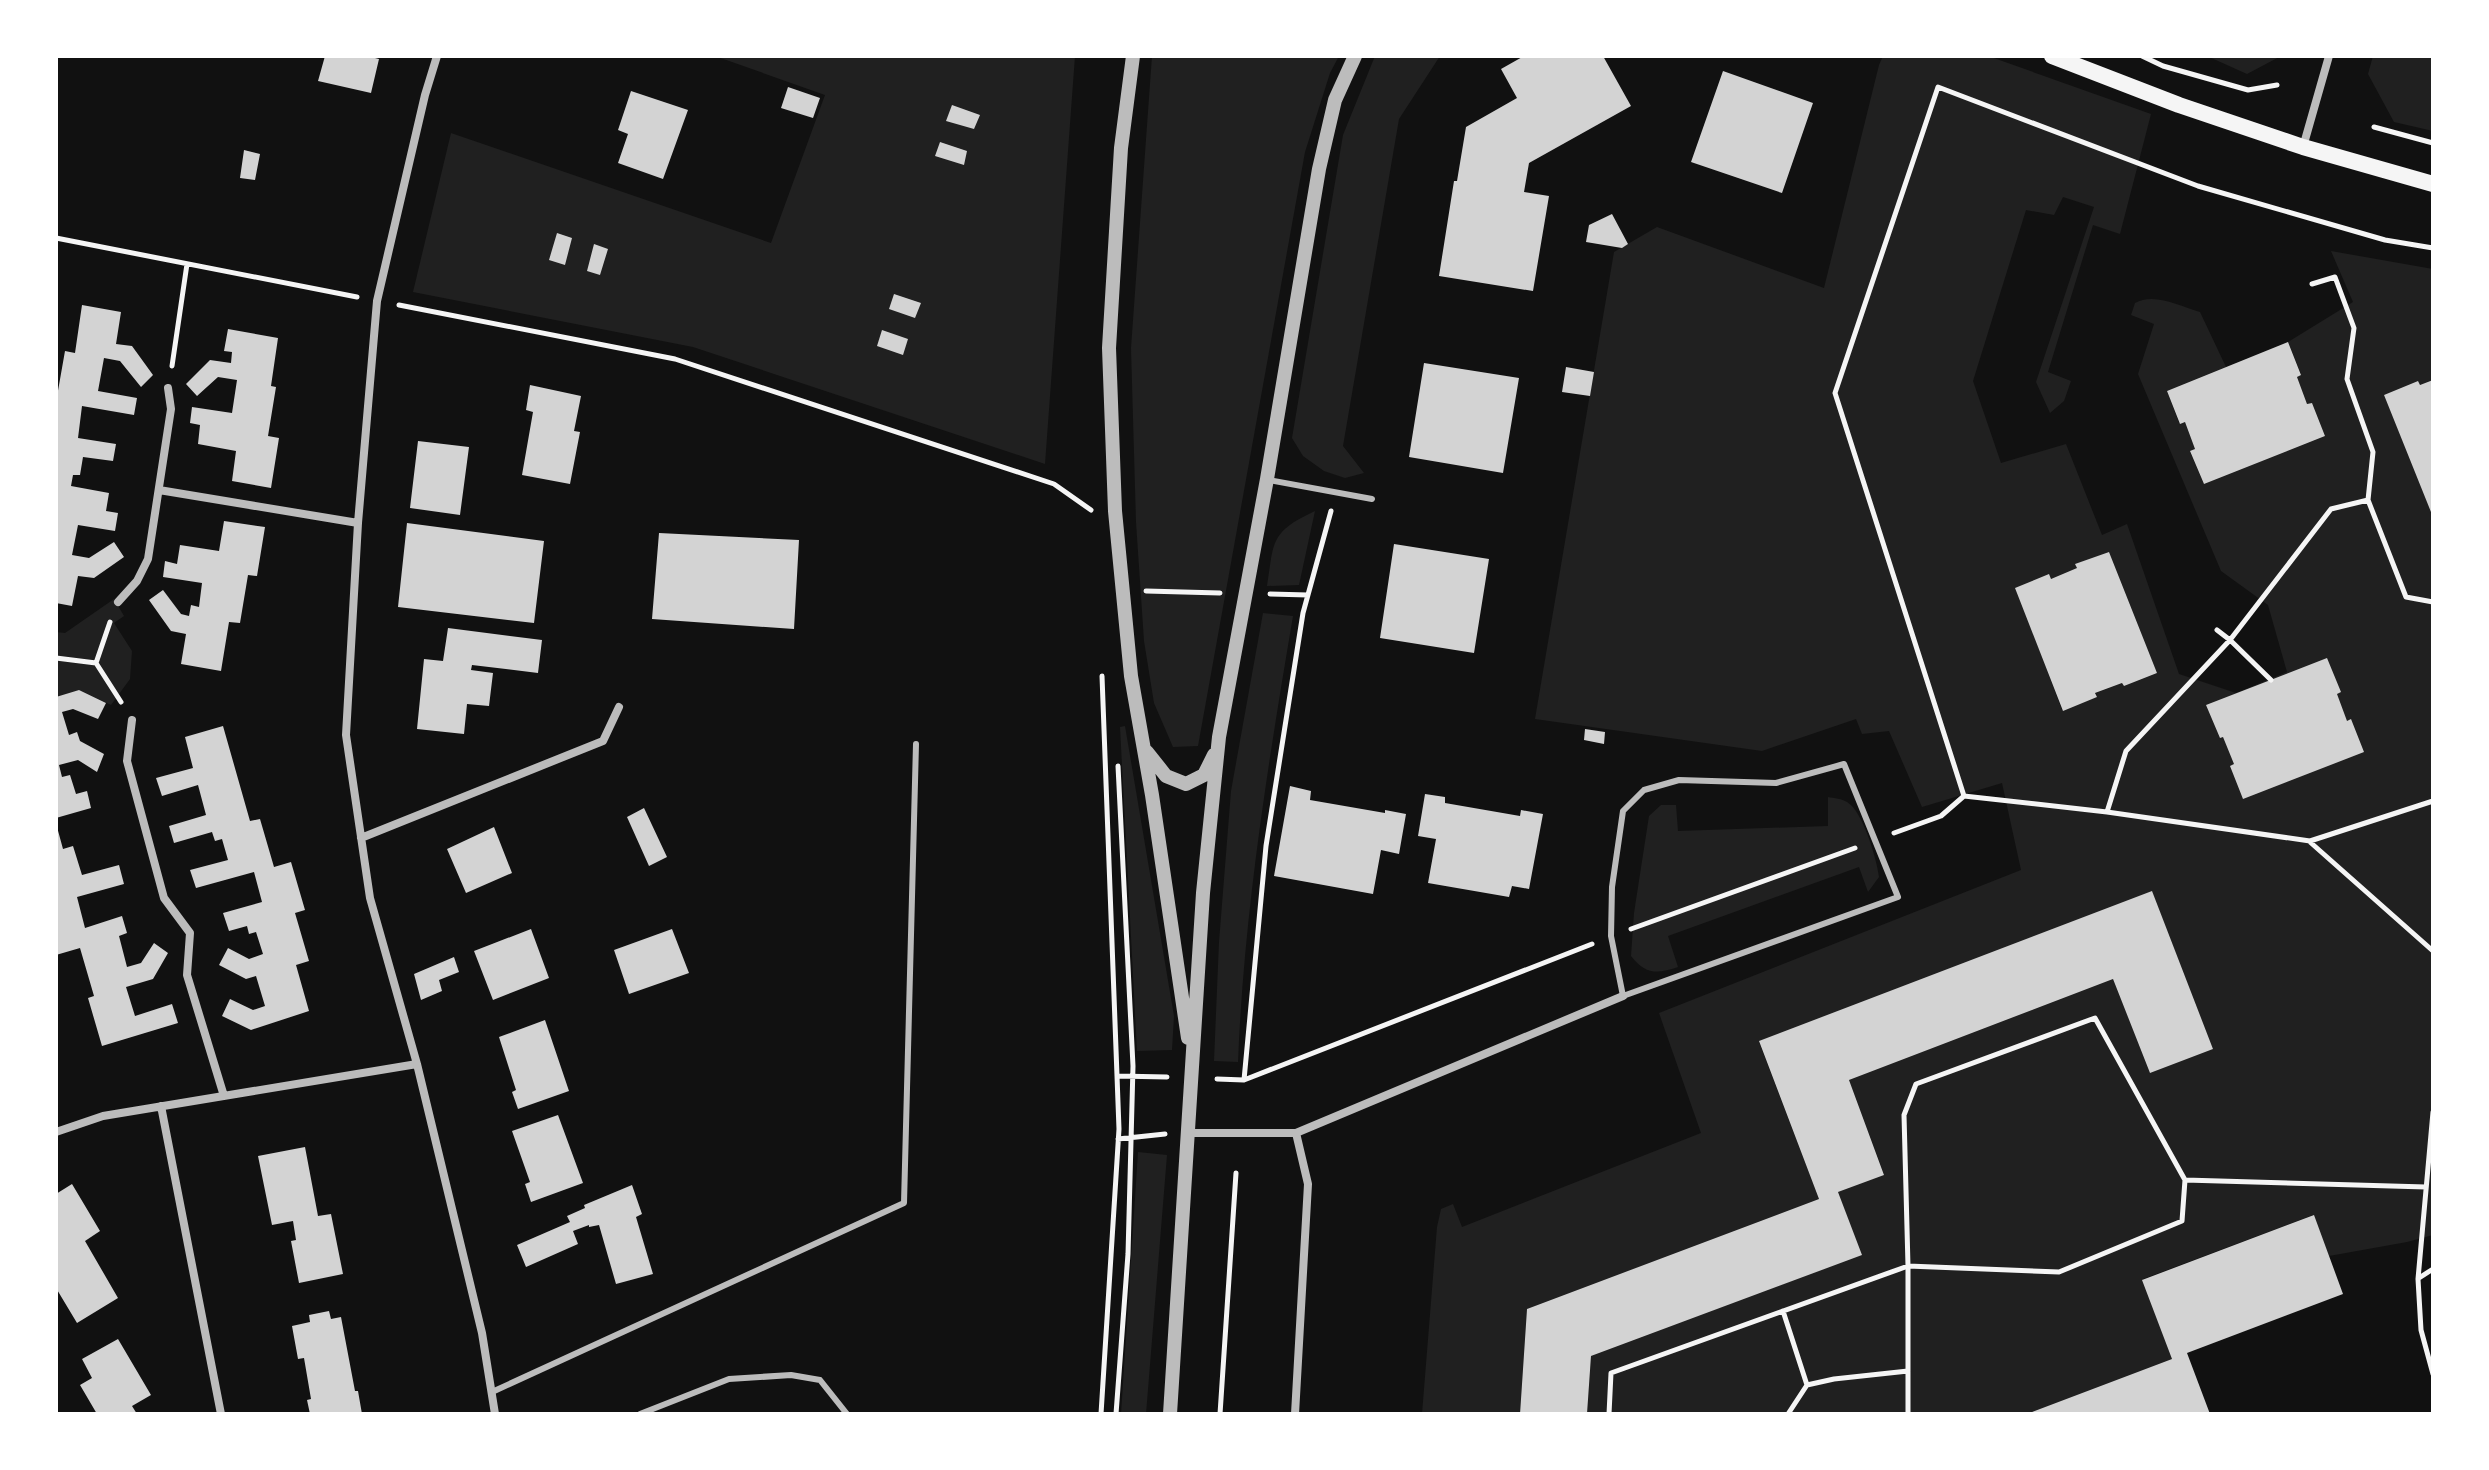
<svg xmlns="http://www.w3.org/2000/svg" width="2489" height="1470" font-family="Arial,sans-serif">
  <rect width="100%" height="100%" fill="#111"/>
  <path fill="#202020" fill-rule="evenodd" d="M 715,56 L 1075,56 L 1045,464 L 693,347 L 413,292 L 451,133 L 771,243 L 825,95 Z
    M 1152,56 L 1339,56 L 1330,73 L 1305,152 L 1198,746 L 1173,747 L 1154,703 L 1144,641 L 1136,522 L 1131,348 Z
    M 1375,56 L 1440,56 L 1399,119 L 1343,446 L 1364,473 L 1345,478 L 1324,471 L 1303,456 L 1292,438 L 1343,135 Z
    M 1883,56 L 1988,56 L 2151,114 L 2120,234 L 2093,225 L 2048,372 L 2071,381 L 2064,401 L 2050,413 L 2036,382 L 2094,207 L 2063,197 L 2054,215 L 2026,210 L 1973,381 L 2001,463 L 2066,444 L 2102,535 L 2127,524 L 2179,674 L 2236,693 L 2287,672 L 2268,605 L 2221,571 L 2138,374 L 2154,324 L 2131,315 L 2135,303 C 2154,292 2180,306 2200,312 L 2226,367 L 2167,391 L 2179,423 L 2185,422 L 2195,449 L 2190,452 L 2204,484 L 2325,436 L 2312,403 L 2307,404 L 2297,377 L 2301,374 L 2288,342 L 2353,302 L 2331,251 L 2433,269 L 2433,380 L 2420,385 L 2418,381 L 2384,395 L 2433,515 L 2433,1235 L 2407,1242 L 2329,1256 L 2313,1215 L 2143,1279 L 2172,1359 L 2027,1414 L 1587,1414 L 1591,1356 L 1861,1255 L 1838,1192 L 1884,1174 L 1849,1080 L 2113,979 L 2150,1073 L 2213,1049 L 2152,892 L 1759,1042 L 1819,1199 L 1527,1309 L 1520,1414 L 1422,1414 L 1437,1227 L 1441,1209 L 1453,1204 L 1462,1227 L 1701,1133 L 1659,1013 L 2021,870 L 2002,783 L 1922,807 L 1889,731 L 1862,734 L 1856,719 L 1762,751 L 1535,719 L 1614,252 L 1657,227 L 1824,288 L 1879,65 ZM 2109,552 L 2157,673 L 2124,686 L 2122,683 L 2096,693 L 2097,697 L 2062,710 L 2016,588 L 2051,579 L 2077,568 L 2076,564 Z
    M 2207,56 L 2281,56 L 2247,74 Z
    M 2373,56 L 2433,56 L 2433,131 L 2394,122 L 2368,74 Z
    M 1315,511 L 1299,585 L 1267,586 C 1274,541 1270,532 1315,511 Z
    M 114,599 L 124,616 L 114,623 L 132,651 L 130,679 L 111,705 L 79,690 L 56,697 L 56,632 L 65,633 Z
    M 1263,613 L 1293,616 C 1268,764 1244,912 1238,1062 L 1214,1061 L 1219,942 L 1231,791 Z
    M 1125,726 L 1174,1016 L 1172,1050 L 1137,1051 L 1120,727 Z
    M 1828,797 C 1834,798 1842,799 1847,802 C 1863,811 1877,860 1879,877 L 1868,892 L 1859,867 L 1668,936 L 1678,967 C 1657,974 1646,975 1631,956 L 1634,913 L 1649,816 L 1661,805 L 1676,805 L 1678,831 L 1828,826 Z
    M 1138,1152 L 1167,1155 L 1146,1414 L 1121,1414 Z"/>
  <path fill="#d3d3d3" d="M 325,56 L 367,56 L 379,59 L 371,93 L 318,81 Z
    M 1524,56 L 1603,56 L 1631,106 L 1529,163 L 1524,192 L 1549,196 L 1533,291 L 1439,276 L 1454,181 L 1457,181 L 1466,127 L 1517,98 L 1501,69 Z
    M 1723,71 L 1813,103 L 1782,193 L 1691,162 Z
    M 788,87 L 820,98 L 813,118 L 781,108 Z
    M 631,91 L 688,110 L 663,179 L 618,163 L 628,134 L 618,130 Z
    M 952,105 L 980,115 L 974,129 L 946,121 Z
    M 940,142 L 967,151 L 964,165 L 935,156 Z
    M 244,150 L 260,154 L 255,180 L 240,178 Z
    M 1612,214 L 1628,244 L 1622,248 L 1586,242 L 1589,225 Z
    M 557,233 L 572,238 L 565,265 L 549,260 Z
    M 594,244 L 608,249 L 600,275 L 587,271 Z
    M 894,294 L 921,303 L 915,318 L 889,309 Z
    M 82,305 L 121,312 L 116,344 L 132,346 L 153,375 L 141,387 L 120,361 L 104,358 L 98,391 L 137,398 L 134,415 L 82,406 L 78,438 L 116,444 L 113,461 L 83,457 L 80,475 L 73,475 L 71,486 L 109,493 L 106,511 L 118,513 L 115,531 L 78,525 L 72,555 L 89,558 L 114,542 L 124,557 L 94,578 L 78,576 L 72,606 L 56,603 L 56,402 L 65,351 L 75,353 Z
    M 228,329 L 278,338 L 271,386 L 276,387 L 268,436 L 279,438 L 271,488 L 232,481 L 236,451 L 198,444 L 200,425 L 190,423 L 192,407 L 232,413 L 237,380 L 218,377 L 197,396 L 186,384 L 210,360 L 231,363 L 232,352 L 224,351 Z
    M 882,330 L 908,339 L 903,355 L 877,346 Z
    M 2288,342 L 2301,375 L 2297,377 L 2307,404 L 2312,403 L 2325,436 L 2204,484 L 2190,451 L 2195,449 L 2185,422 L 2180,424 L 2167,391 Z
    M 1424,363 L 1519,378 L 1503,473 L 1409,457 Z
    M 1566,367 L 1594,372 L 1590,396 L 1562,392 Z
    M 2433,380 L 2433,517 L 2384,395 L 2418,381 L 2420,385 Z
    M 530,385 L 581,396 L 574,431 L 580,432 L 570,484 L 522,475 L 533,412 L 526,410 Z
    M 418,441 L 469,447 L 460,515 L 410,508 Z
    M 224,521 L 265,527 L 257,576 L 248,575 L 240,623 L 229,622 L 221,671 L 181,664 L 186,634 L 171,631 L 149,600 L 163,590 L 181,614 L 189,616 L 191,605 L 199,607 L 202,583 L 163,577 L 165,561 L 177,564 L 180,545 L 219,551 Z
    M 407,523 L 544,541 L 534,623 L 398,607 Z
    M 659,533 L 799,540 L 794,629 L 652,619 Z
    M 1394,544 L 1489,559 L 1474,653 L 1380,638 Z
    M 2109,552 L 2157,673 L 2124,686 L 2122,683 L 2095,693 L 2097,697 L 2063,711 L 2015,588 L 2049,574 L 2051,579 L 2077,568 L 2075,564 Z
    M 448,628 L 542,640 L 538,673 L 472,665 L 471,670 L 493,673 L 489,706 L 467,704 L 464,734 L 417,729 L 424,659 L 443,661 Z
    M 2327,658 L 2341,692 L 2337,694 L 2347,721 L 2351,719 L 2364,752 L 2243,799 L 2230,766 L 2234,764 L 2223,737 L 2220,738 L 2206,705 Z
    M 79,690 L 106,703 L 98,719 L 73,709 L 62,712 L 69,735 L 77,732 L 80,741 L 104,754 L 97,772 L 78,760 L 59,765 L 62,777 L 70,775 L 76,794 L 87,791 L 91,808 L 56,818 L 56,697 Z
    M 223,726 L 250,821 L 260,819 L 274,867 L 291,862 L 305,910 L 295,913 L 309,961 L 296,965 L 309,1011 L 251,1030 L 222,1016 L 230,999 L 253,1010 L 265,1006 L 256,976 L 246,979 L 219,965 L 228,948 L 249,959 L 263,954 L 256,932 L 249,934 L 247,926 L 229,931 L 223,913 L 262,902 L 254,872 L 196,888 L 190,870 L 228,860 L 222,839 L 215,841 L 212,832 L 174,843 L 169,826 L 206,815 L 198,785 L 162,796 L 156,778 L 193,768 L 185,737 Z
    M 1585,729 L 1605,732 L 1604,744 L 1584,740 Z
    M 1290,786 L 1311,791 L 1310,800 L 1385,813 L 1385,810 L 1406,814 L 1399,854 L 1381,850 L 1373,894 L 1274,876 Z
    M 1425,794 L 1445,797 L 1445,803 L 1520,816 L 1521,810 L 1543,814 L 1529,889 L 1512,886 L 1509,897 L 1428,883 L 1436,839 L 1418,836 Z
    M 644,808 L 667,857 L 649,866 L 627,817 Z
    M 57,827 L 63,849 L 73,846 L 82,875 L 119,865 L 124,884 L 77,897 L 85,928 L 122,916 L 127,933 L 119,936 L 127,967 L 141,963 L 154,943 L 168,953 L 153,979 L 126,987 L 135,1016 L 172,1004 L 178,1023 L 102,1046 L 88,998 L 94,996 L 80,948 L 56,955 Z
    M 494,827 L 512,873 L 466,893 L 447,849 Z
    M 2152,891 L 2213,1049 L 2150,1073 L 2113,979 L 1849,1080 L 1884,1175 L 1838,1192 L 1862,1255 L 1591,1356 L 1587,1414 L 1520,1414 L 1527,1309 L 1819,1199 L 1759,1041 Z
    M 531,929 L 549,978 L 493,1000 L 474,951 Z
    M 672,929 L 689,973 L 629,994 L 614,950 Z
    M 454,957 L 459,972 L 439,980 L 442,991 L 421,1000 L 414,974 Z
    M 545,1020 L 569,1091 L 518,1109 L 512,1092 L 516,1090 L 499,1037 Z
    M 558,1115 L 583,1183 L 531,1202 L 525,1184 L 530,1182 L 512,1131 Z
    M 305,1147 L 318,1216 L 331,1214 L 343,1274 L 299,1283 L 291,1241 L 296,1240 L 293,1221 L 272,1225 L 258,1156 Z
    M 72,1184 L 100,1231 L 85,1241 L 118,1298 L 77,1323 L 56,1288 L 56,1194 Z
    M 632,1185 L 642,1214 L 636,1217 L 653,1274 L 616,1284 L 599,1225 L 589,1227 L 589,1225 L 573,1231 L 578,1244 L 526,1267 L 517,1245 L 570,1222 L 567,1216 L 585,1208 L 584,1205 Z
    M 2314,1215 L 2343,1294 L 2187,1353 L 2210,1414 L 2027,1414 L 2172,1359 L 2142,1280 Z
    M 329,1311 L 331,1319 L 341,1317 L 355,1391 L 358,1391 L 362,1414 L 310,1414 L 307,1400 L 311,1399 L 304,1358 L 298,1359 L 292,1326 L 310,1322 L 309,1315 Z
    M 118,1339 L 151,1395 L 132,1406 L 137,1414 L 97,1414 L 80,1385 L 92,1378 L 82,1359 Z"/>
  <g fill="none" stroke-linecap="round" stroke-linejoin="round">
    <path stroke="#f5f5f5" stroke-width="5" d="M 2142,56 L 2163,66 L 2248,90 L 2277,85
      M 2374,127 L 2433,143
      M 56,238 L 357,297
      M 2312,284 L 2335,277 L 2354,328 L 2347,379 L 2373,452 L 2368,500 L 2406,597 L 2433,602
      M 399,305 L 675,359 L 1054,484 L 1091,510
      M 172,366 L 187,264
      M 1331,511 L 1303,613 L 1266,846 L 1244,1080 L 1592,944
      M 1146,591 L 1220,593
      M 1270,594 L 1308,595
      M 2217,630 L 2230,640 L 2331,509 L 2368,500
      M 56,658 L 96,663 L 121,702
      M 96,663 L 110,622
      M 1964,796 L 1835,393 L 1938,87 L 2198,186 L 2385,240 L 2433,248
      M 2107,812 L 2126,751 L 2230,640 L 2271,680
      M 1894,833 L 1941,816 L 1964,796 L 2107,812 L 2310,841 L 2433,801
      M 2310,842 L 2433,951
      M 1631,929 L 1855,848
      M 1117,1076 L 1167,1077
      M 1217,1079 L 1244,1080
      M 2433,1112 L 2418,1279 L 2421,1330 L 2433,1374
      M 1118,1139 L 1165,1134
      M 2185,1180 L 2182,1221 L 2059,1272 L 1908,1266 L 1904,1115 L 1916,1084 L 2095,1018 L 2185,1180 L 2426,1187
      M 2419,1278 L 2433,1269
      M 1783,1311 L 1807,1385
      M 1101,1414 L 1119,1129 L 1102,676
      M 1116,1414 L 1128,1254 L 1133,1066 L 1118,766
      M 1220,1414 L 1236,1173
      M 1609,1414 L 1611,1373 L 1908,1266 L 1908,1414
      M 1788,1414 L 1807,1385 L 1834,1379 L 1908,1371"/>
    <path stroke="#bcbcbc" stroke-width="6" d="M 1269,480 L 1372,499
      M 1844,764 L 1898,897 L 1623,996 L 1611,936 L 1612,887 L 1623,811 L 1644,790 L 1679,780 L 1776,783 Z
      M 492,1392 L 904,1203 L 916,744
      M 640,1414 L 729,1379 L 791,1375 L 820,1380 L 847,1414"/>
    <path stroke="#bcbcbc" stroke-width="8" d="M 437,56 L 425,95 L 377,301 L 358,523 L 346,735 L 370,898 L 417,1064 L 482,1333 L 495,1414
      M 2303,147 L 2329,56
      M 159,490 L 358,523
      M 118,602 L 137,581 L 148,559 L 171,409 L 168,388
      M 132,720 L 127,761 L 164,898 L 190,933 L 187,975 L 224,1096
      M 361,838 L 603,741 L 619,707
      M 161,1106 L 221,1414
      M 56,1132 L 103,1116 L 417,1064
      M 1189,1133 L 1296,1133 L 1623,996
      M 1295,1414 L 1308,1184 L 1296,1133"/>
    <path stroke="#bcbcbc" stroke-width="14" d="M 1133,56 L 1121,148 L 1109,348 L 1115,511 L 1131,676 L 1152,795 L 1188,1038
      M 1147,752 L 1166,776 L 1186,784 L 1204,775 L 1214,755
      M 1170,1414 L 1203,893 L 1219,737 L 1267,479 L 1319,169 L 1335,100 L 1355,56"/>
    <path stroke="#f5f5f5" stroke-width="16" d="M 2052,56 L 2179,105 L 2303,147 L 2433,184"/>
  </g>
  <rect width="2489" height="1470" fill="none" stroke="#ffffff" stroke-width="116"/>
</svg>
